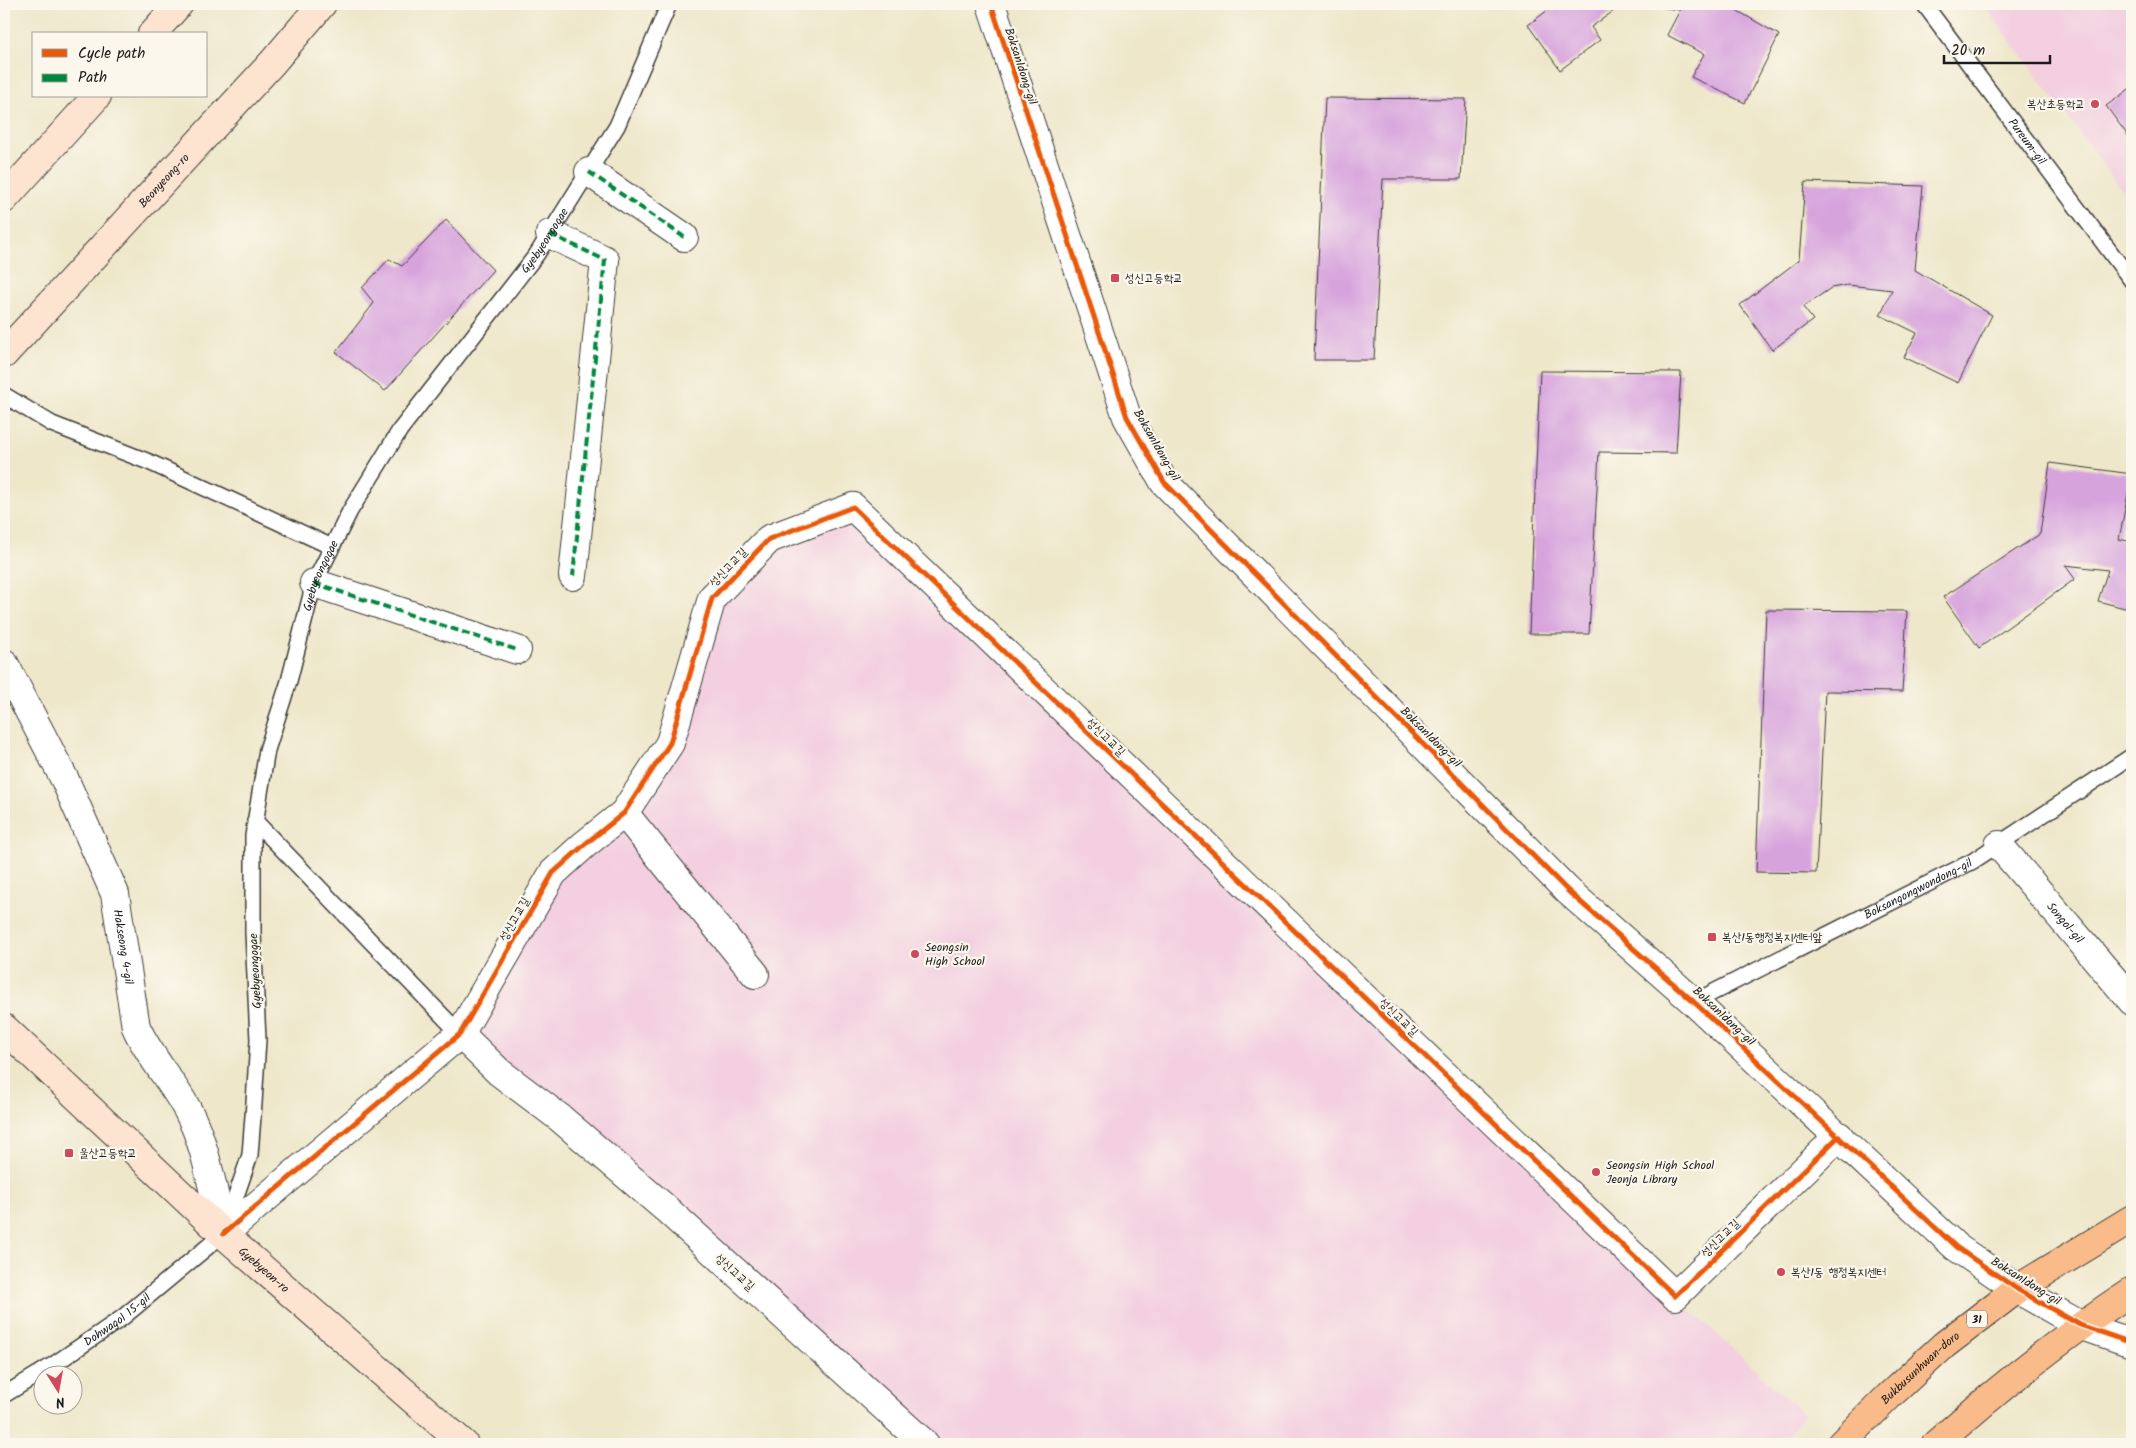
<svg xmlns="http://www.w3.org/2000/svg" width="2136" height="1448" font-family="Kalam,'Poor Story',sans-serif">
  <rect width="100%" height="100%" fill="#fbf7ec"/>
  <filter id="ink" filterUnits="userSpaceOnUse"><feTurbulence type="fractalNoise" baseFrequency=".02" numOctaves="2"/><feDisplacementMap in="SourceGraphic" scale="10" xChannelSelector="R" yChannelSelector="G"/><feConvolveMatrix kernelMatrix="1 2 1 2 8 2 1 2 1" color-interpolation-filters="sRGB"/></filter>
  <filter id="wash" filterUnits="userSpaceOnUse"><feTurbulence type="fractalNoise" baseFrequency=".0096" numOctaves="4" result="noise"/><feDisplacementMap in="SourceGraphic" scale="20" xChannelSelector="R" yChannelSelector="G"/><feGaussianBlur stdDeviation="1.12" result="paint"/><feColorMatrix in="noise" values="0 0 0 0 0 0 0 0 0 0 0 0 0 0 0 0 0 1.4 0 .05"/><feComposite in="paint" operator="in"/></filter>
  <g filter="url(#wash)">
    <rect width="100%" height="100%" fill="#eee7ca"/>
    <path fill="#f3cfe0" d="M 1983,4 L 2132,4 L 2132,203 Z
      M 853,507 L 1675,1296 L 1805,1415 L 1780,1444 L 941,1444 L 560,1118 L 469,1035 L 553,873 L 648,778 L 712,598 L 769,539 Z"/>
    <g id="blocks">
      <path fill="#d7a3dd" d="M 1556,4 L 1636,4 L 1637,5 L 1618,8 L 1591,27 L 1600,40 L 1560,70 L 1528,25 Z
        M 1638,4 L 1726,4 L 1779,35 L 1745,103 L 1691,77 L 1704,54 L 1667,35 L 1680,10 Z
        M 2132,87 L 2132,141 L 2106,106 Z
        M 1325,98 L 1466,99 L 1461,179 L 1383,179 L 1374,360 L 1314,360 Z
        M 1805,182 L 1923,186 L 1915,270 L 1992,315 L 1958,383 L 1904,357 L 1917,333 L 1880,315 L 1892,290 L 1848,285 L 1831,288 L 1803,307 L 1813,320 L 1772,350 L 1740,305 L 1799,260 Z
        M 446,220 L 493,270 L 385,391 L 336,352 L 374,303 L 362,288 L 389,259 L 402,266 Z
        M 1540,371 L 1681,372 L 1676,453 L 1599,452 L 1589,634 L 1529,634 Z
        M 2050,463 L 2132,474 L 2119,539 L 2132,542 L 2132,610 L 2098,601 L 2108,570 L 2065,565 L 2075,579 L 1979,648 L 1943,597 L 2040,534 Z
        M 1766,610 L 1907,611 L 1902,692 L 1825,691 L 1816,873 L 1756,872 Z"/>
    </g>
  </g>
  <g filter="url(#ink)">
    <use href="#blocks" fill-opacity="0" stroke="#3c3a36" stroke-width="1"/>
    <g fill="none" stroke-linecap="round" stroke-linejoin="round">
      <defs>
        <g id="lane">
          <path id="s1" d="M 1924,4 L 2132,281"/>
          <path d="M 4,395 L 52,424 L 149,462 L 332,547"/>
          <path d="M 255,821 L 460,1034"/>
          <path id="s2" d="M 1694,1002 L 1973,861 L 2132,756"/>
          <path id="s3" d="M 4,1395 L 53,1365 L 122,1318 L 223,1234 L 250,1155 L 254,1103 L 258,1040 L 253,933 L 253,836 L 267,750 L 289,681 L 314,583 L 350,511 L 400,430 L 537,254 L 617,126 L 669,4"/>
        </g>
        <g id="street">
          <path d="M 991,4 L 1127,417 L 1164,482 L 1568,891 L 1694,1002 L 1956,1247 L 2017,1289 L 2080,1325 L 2132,1343"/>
          <path d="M 589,172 L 684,237"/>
          <path d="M 550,234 L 605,260 L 573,576"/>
          <path d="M 314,583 L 517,650"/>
          <path id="s4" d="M 4,663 L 65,780 L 115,894 L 136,1027 C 149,1056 171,1080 187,1109 C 207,1146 213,1193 223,1234 L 460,1034 L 553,873 L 584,845 L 624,813 L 670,743 L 712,598 L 769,539 L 853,507 L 1675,1296 L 1839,1136"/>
          <path d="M 624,813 L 755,974"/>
          <path id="s5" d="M 1999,845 L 2132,1001"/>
          <path d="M 460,1034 L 499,1072 L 560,1118 L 665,1208 L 925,1444"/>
        </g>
        <g id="secondary">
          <path d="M 152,34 L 179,4"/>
          <path d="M 4,199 L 97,96"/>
          <path id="s6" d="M 4,354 L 272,63 L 322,4"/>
          <path id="s7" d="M 4,1028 L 223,1234 L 464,1444"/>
        </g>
        <g id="primary">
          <path id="s8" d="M 1841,1444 L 1889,1396 L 1944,1345 L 2017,1289 L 2132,1219"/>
          <path d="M 1936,1444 C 1999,1388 2061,1337 2132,1291"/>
        </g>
      </defs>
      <use href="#lane" stroke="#3c3a36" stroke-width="18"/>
      <use href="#street" stroke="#3c3a36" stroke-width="30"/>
      <use href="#secondary" stroke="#3c3a36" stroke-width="30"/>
      <use href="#primary" stroke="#3c3a36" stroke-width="30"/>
      <use href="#lane" stroke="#fff" stroke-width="15"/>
      <use href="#street" stroke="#fff" stroke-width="28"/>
      <use href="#secondary" stroke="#fde4d1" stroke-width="28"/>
      <use href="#primary" stroke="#fabb8b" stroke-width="28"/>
      <path stroke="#00873e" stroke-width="4" stroke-dasharray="8 4" stroke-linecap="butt" d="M 589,172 L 684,237
        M 550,234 L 605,260 L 573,576
        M 314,583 L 517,650"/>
      <defs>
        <path id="cycleway" d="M 991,4 L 1127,417 L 1164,482 L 1568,891 L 1694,1002 L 1956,1247 L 2017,1289 L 2080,1325 L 2132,1343
          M 223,1234 L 460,1034 L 553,873 L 584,845 L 624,813 L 670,743 L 712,598 L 769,539 L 853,507 L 1675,1296 L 1839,1136"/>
      </defs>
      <use href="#cycleway" stroke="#fbf7ec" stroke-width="8"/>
      <use href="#cycleway" stroke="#e8590c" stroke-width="5"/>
    </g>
  </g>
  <g fill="#d1495b" stroke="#fbf7ec" stroke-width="2">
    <circle cx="2095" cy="104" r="5"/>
    <rect x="1110" y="273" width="10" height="10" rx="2.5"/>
    <rect x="1707" y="932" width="10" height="10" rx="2.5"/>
    <circle cx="915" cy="954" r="5"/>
    <rect x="64" y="1148" width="10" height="10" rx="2.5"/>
    <circle cx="1596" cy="1172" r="5"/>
    <circle cx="1781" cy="1272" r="5"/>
  </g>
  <g text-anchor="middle" stroke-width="4.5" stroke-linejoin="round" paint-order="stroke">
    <rect fill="#fbf7ec" stroke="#5f5e5a" stroke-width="1" x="1967" y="1310.5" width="20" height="17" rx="4"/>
    <g font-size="11" font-weight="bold" fill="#1c1c1c">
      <text x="1977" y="1323">31</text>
    </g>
    <g font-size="12" fill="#1c1c1c" stroke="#fbf7ec">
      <text transform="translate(1021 66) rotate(72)" y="4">Boksan1dong-gil</text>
      <text dy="4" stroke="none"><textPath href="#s1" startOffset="172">Pureum-gil</textPath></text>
      <text dy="4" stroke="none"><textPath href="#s6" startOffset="236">Beonyeong-ro</textPath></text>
      <text dy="4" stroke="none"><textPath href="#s3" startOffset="1350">Gyebyeongogae</textPath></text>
      <text transform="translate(1157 445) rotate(60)" y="4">Boksan1dong-gil</text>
      <text transform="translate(728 567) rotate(-46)" y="4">성신고교길</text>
      <text dy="4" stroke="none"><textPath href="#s3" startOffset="945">Gyebyeongogae</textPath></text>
      <text transform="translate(1106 737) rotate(44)" y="4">성신고교길</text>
      <text transform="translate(1431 737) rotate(45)" y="4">Boksan1dong-gil</text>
      <text dy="4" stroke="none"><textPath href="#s2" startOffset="251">Boksangongwondong-gil</textPath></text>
      <text transform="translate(514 919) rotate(-60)" y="4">성신고교길</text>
      <text dy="4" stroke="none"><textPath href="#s5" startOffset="102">Songol-gil</textPath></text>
      <text dy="4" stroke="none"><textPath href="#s4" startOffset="310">Hakseong 4-gil</textPath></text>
      <text transform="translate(255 971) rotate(-93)" y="4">Gyebyeongogae</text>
      <text transform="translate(1724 1016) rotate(43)" y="4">Boksan1dong-gil</text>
      <text transform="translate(1399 1017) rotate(44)" y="4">성신고교길</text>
      <text transform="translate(1720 1238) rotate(-44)" y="4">성신고교길</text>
      <text dy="4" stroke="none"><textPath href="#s7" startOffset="355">Gyebyeon-ro</textPath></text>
      <text transform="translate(735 1272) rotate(42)" y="4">성신고교길</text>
      <text transform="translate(2026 1281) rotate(32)" y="4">Boksan1dong-gil</text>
      <text dy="4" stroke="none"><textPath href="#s3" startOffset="136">Dohwagol 15-gil</textPath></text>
      <text dy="4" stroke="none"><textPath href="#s8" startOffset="110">Bukbusunhwan-doro</textPath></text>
    </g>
    <g font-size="12" fill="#1c1c1c" stroke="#fbf7ec" text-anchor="start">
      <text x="2085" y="108" text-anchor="end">복산초등학교</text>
      <text x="1125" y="282">성신고등학교</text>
      <text x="1722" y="941">복산1동행정복지센터앞</text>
      <text x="925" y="951">Seongsin<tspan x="925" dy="14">High School</tspan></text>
      <text x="79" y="1157">울산고등학교</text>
      <text x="1606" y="1169">Seongsin High School<tspan x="1606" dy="14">Jeonja Library</tspan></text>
      <text x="1791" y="1276">복산1동 행정복지센터</text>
    </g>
  </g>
  <rect width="2136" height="1448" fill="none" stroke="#fbf7ec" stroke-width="20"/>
  <rect x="32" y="32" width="175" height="65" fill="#fbf7ec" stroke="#a29f99"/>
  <rect x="42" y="49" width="25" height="8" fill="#e8590c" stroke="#a29f99"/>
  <text x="78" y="58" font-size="15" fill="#1c1c1c">Cycle path</text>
  <rect x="42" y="74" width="25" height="8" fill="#00873e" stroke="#a29f99"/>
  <text x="78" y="82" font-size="15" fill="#1c1c1c">Path</text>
  <g transform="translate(58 1390) rotate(169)"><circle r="24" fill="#fbf7ec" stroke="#a29f99"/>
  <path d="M0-4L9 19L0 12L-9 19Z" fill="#d1495b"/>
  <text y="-8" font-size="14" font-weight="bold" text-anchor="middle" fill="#1c1c1c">N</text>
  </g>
  <path d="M1944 55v8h106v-8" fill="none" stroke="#1c1c1c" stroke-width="2.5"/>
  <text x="1951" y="55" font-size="15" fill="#1c1c1c" stroke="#fbf7ec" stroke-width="4" paint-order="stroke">20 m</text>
</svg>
